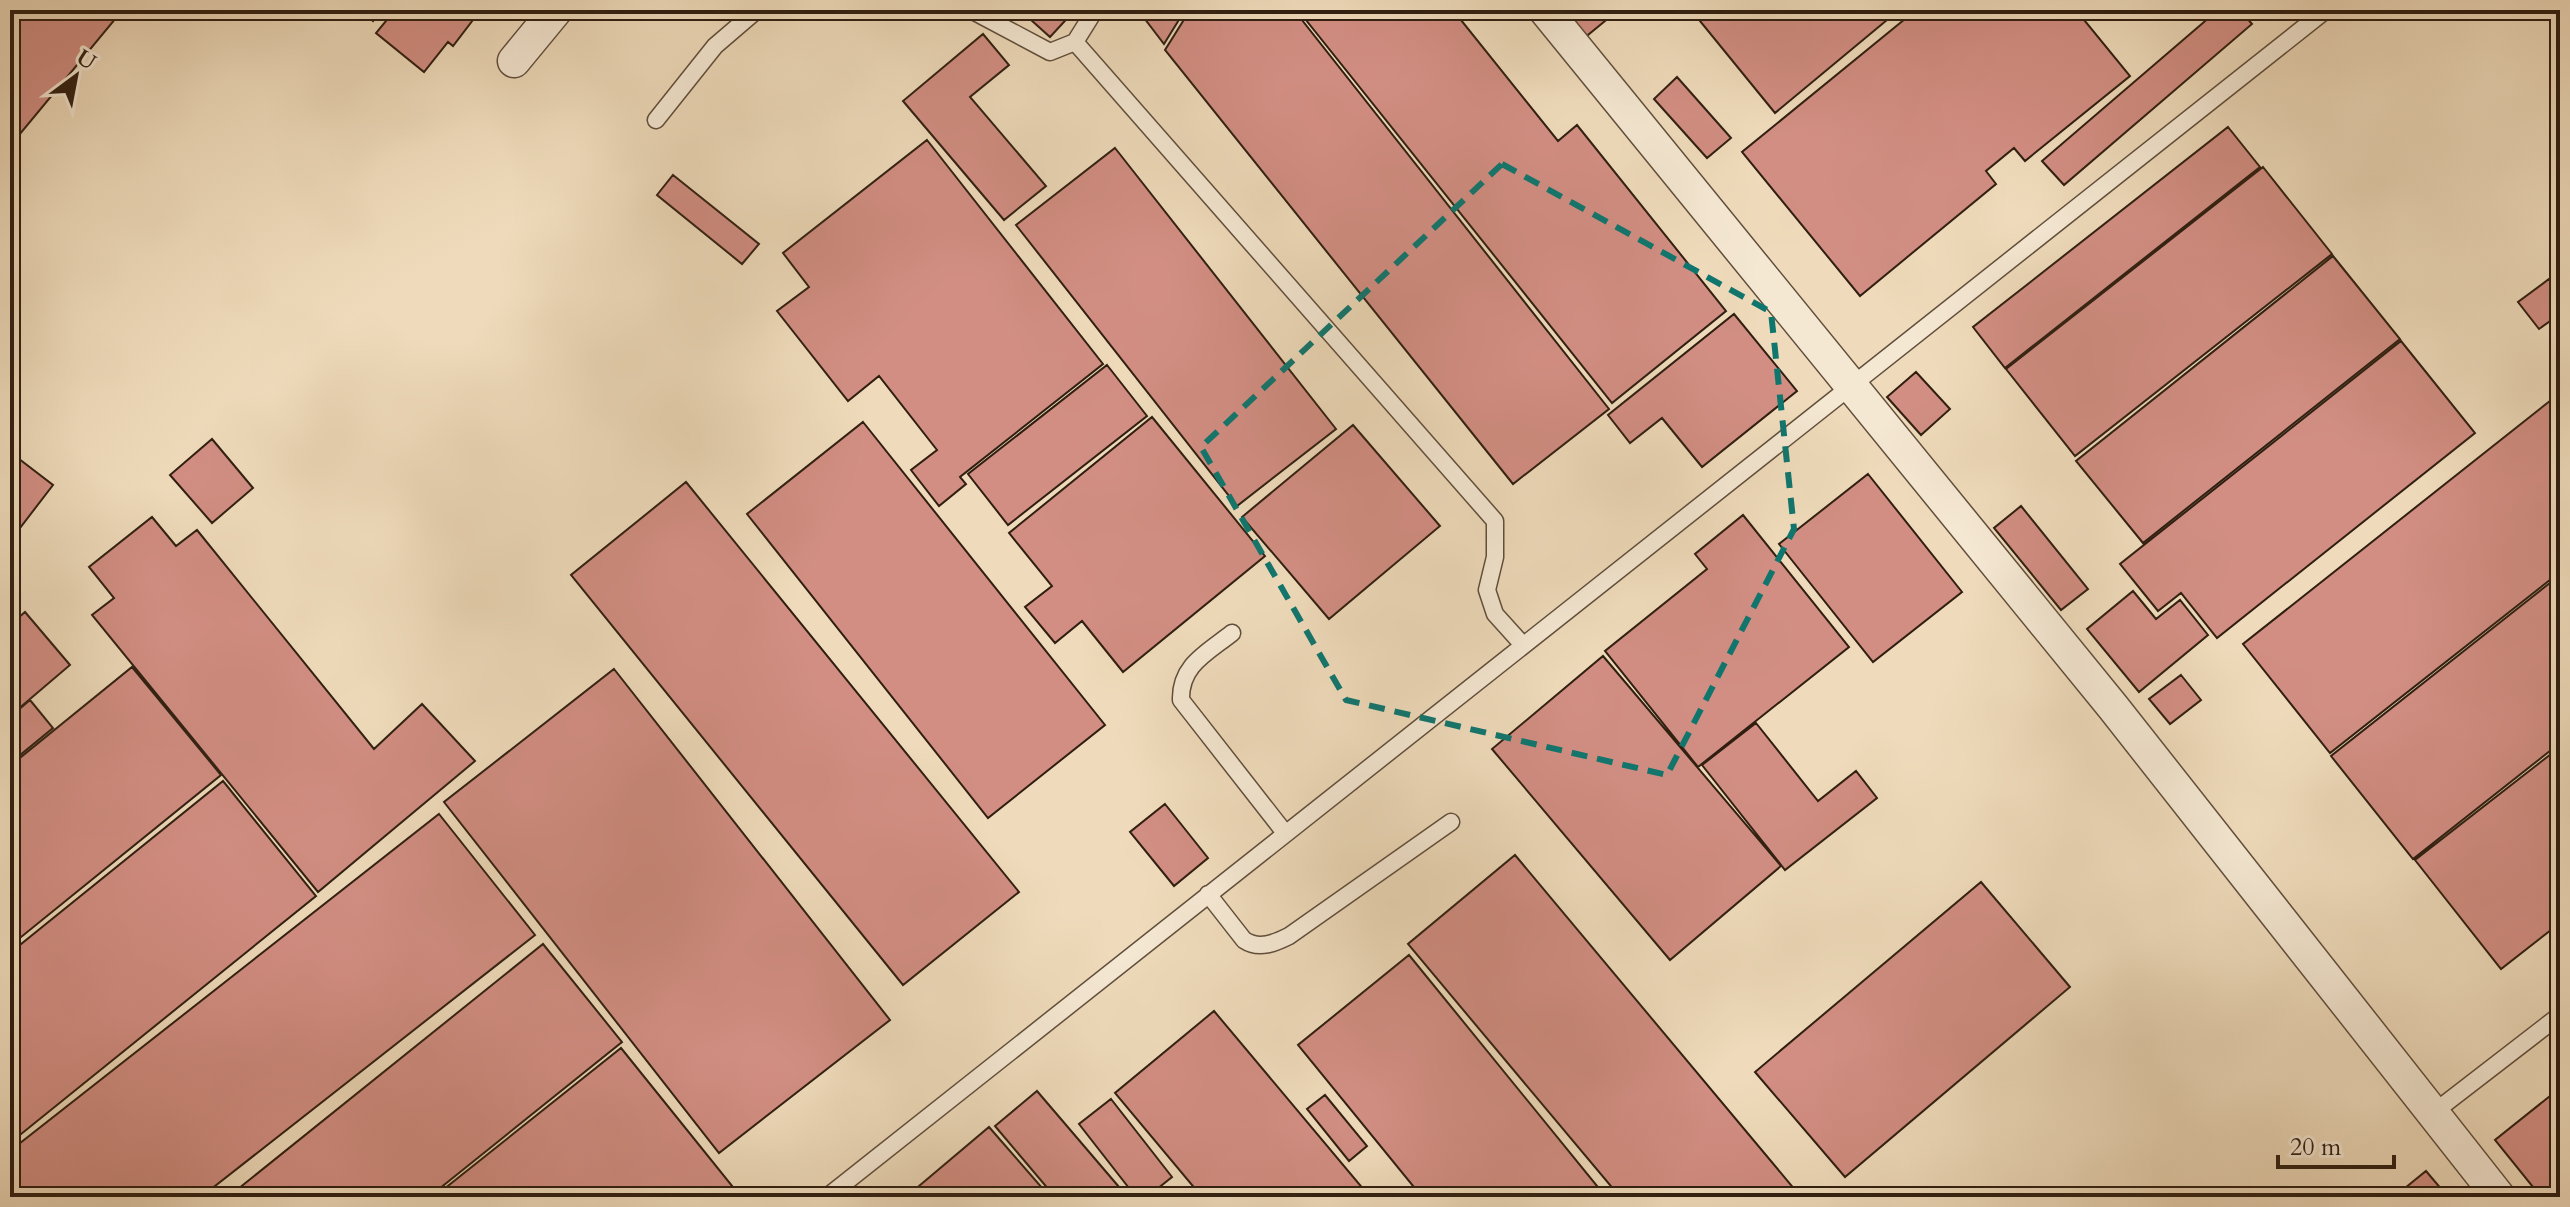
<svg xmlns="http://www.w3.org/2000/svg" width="2570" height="1207" font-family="Cardo,serif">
  <rect width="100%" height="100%" fill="#efdbbb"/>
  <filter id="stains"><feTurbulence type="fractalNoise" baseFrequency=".0025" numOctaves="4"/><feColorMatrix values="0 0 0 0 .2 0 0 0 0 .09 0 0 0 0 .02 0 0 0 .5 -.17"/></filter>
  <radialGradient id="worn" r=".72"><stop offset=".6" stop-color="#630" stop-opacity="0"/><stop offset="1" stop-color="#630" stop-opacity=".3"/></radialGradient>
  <path fill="#d28e83" stroke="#301f11" stroke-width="2" d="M 16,10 L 121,12 L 10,146 L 10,26 L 20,13 Z
    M 360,10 L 382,10 L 373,21 Z
    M 395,10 L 476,10 L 479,12 L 453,46 L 448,42 L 424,72 L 376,33 Z
    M 1020,10 L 1075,10 L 1050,37 Z
    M 1138,10 L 1185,10 L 1164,44 Z
    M 1190,10 L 1294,10 L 1609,409 L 1513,484 L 1165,50 Z
    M 1298,10 L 1453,10 L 1558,141 L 1577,125 L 1726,311 L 1612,403 Z
    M 1560,10 L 1614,10 L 1616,12 L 1583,39 Z
    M 1691,10 L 1899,10 L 1775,113 Z
    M 1916,10 L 2076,10 L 2130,76 L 2025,161 L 2014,148 L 1986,171 L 1996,184 L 1860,296 L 1742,152 Z
    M 2218,10 L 2240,10 L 2252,24 L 2064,185 L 2042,161 Z
    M 983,34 L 1009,65 L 970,97 L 1046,186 L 1004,220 L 903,101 Z
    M 1677,77 L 1731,138 L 1707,158 L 1654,99 Z
    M 2228,127 L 2260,167 L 2005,368 L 1973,327 Z
    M 927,140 L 1103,364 L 960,477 L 966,484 L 939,506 L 911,470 L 937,450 L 879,376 L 848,401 L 777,311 L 809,287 L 783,253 Z
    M 1115,148 L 1336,429 L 1237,506 L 1016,225 Z
    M 2263,167 L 2332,254 L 2075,456 L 2006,369 Z
    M 673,175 L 759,244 L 742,264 L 657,195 Z
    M 2333,256 L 2400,339 L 2143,543 L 2076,461 Z
    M 2549,279 L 2560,294 L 2560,314 L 2539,329 L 2518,302 Z
    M 1734,314 L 1797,391 L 1702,467 L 1662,418 L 1630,443 L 1608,415 Z
    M 2401,341 L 2475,433 L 2217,638 L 2181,593 L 2158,611 L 2120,564 Z
    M 1107,365 L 1147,416 L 1008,525 L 968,474 Z
    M 1916,372 L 1950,409 L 1921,435 L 1887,397 Z
    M 2560,393 L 2560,572 L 2330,753 L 2243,644 Z
    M 1152,417 L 1265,556 L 1123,672 L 1082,621 L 1055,643 L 1025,607 L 1052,586 L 1009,533 Z
    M 863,422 L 1105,725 L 988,818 L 747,514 Z
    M 1353,425 L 1440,526 L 1329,619 L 1242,517 Z
    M 212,439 L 253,488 L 212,523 L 170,475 Z
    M 10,452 L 53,485 L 10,541 Z
    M 1868,474 L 1962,592 L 1873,662 L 1779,544 Z
    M 686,482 L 1019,892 L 903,985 L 571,575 Z
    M 2021,506 L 2088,589 L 2061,610 L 1994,528 Z
    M 1743,515 L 1849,647 L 1698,767 L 1605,651 L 1707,569 L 1695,554 Z
    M 152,517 L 176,546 L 197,530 L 374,749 L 422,704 L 475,761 L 318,892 L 92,615 L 114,598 L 89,567 Z
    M 2560,575 L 2560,743 L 2413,859 L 2331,756 Z
    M 2133,591 L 2156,619 L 2180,600 L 2208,635 L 2139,692 L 2087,629 Z
    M 25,612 L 70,665 L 10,716 L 10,625 Z
    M 1603,656 L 1781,866 L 1670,960 L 1492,749 Z
    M 132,667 L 221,775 L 10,946 L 10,766 Z
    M 614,669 L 890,1020 L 719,1153 L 444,802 Z
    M 2181,675 L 2201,700 L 2170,724 L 2149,699 Z
    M 30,700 L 53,728 L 14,760 L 10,755 L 10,717 Z
    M 1756,723 L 1818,801 L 1856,771 L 1877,798 L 1785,870 L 1702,765 Z
    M 2560,747 L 2560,923 L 2501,969 L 2415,860 Z
    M 223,781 L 316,896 L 10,1143 L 10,953 Z
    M 1165,804 L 1208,858 L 1174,886 L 1130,832 Z
    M 439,814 L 535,935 L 201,1197 L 10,1197 L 10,1151 Z
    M 1515,855 L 1801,1197 L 1620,1197 L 1408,944 Z
    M 1981,882 L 2070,987 L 1845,1177 L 1755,1072 Z
    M 543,944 L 622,1042 L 429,1197 L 228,1197 Z
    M 1409,955 L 1606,1197 L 1422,1197 L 1298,1045 Z
    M 1214,1011 L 1370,1197 L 1202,1197 L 1115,1093 Z
    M 621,1048 L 741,1197 L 434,1197 Z
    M 2560,1088 L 2560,1197 L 2541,1197 L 2495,1140 Z
    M 1037,1091 L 1119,1187 L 1107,1197 L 1055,1197 L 995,1126 Z
    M 1325,1095 L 1367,1146 L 1349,1161 L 1307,1109 Z
    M 1111,1099 L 1172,1177 L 1147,1197 L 1136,1197 L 1079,1124 Z
    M 989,1127 L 1050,1197 L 906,1197 Z
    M 2426,1171 L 2448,1197 L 2394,1197 Z"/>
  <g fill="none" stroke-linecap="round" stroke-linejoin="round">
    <defs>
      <path id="service" d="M 971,10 L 1050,52 L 1075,42
        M 1095,10 L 1075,42 L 1495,521 L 1495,557 L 1487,590 L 1495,614 L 1522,644
        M 656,120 L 715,46 L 757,10
        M 1232,633 C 1207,653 1180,665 1181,700 L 1285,833
        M 1208,894 L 1244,940 C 1259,950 1275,943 1289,936 L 1451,822
        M 2433,1113 L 2560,1015
        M 827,1197 L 2326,10"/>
      <path id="minor" d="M 1545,10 L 2113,707 L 2499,1197
        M 514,61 L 556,10"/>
    </defs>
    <use href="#service" stroke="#604e3c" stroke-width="19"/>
    <use href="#minor" stroke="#604e3c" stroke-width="35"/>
    <use href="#service" stroke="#f5e8d3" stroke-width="16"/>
    <use href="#minor" stroke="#f5e8d3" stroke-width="32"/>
  </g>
  <path fill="none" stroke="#0f766e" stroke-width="6" stroke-dasharray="16 10" stroke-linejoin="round" d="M 1502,164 L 1771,312 L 1794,529 L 1667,775 L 1346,700 L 1201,447 Z"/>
  <rect width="2570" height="1207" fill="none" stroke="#efdbbb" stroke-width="40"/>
  <rect x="12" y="12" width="2546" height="1183" fill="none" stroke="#301f11" stroke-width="4"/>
  <rect x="20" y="20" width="2530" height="1167" fill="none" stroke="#301f11" stroke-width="2"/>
  <g transform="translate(76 76) rotate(32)" stroke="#f5e8d3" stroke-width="6" paint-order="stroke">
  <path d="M0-6L14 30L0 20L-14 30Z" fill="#301f11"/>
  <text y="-12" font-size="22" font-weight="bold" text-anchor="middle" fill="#301f11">U</text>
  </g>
  <path d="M2278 1155v12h116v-12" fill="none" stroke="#301f11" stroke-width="4"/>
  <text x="2290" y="1155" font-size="24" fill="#301f11" stroke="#f5e8d3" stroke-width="6" paint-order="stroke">20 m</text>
  <rect width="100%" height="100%" filter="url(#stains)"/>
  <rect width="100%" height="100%" fill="url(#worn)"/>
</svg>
